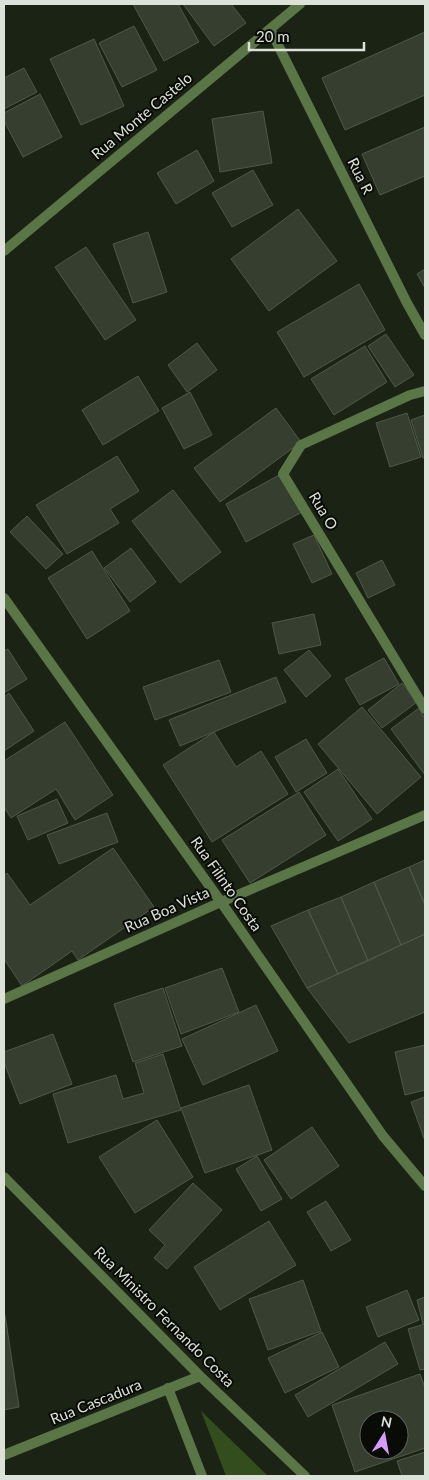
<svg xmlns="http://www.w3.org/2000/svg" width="429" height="1480" font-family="Lato,sans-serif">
  <rect width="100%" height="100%" fill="#1b2315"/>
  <path fill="#334e1c" d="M 201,1411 L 268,1476 L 226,1476 Z"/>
  <path fill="#363f2f" stroke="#4f5948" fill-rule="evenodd" d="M 133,4 L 178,4 L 199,42 L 164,61 Z
    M 183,4 L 231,4 L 246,23 L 214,46 Z
    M 134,26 L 157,70 L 122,87 L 99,43 Z
    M 425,32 L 425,95 L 345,130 L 322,78 Z
    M 94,39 L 124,106 L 81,125 L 50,59 Z
    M 24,68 L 37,92 L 4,109 L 4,78 Z
    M 40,94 L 62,137 L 23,157 L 4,121 L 4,113 Z
    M 263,111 L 272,163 L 220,172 L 212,119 Z
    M 425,127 L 425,176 L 380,195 L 362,154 Z
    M 197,150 L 214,181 L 176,204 L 157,173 Z
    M 253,170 L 273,205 L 232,227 L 212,193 Z
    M 298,209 L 337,261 L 269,311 L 231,259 Z
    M 148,232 L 167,292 L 133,303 L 113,244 Z
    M 86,247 L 136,320 L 105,340 L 55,267 Z
    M 425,269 L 425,288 L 417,274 Z
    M 359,284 L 385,330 L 304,377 L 277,332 Z
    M 386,334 L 414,375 L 395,387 L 368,346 Z
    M 197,343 L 217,370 L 187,392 L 168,365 Z
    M 365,346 L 387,382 L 334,415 L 311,379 Z
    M 138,376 L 159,411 L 103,445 L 82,410 Z
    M 190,392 L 212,435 L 184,449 L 162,408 Z
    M 276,408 L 301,442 L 220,502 L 194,468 Z
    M 407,413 L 421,457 L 390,467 L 376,423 Z
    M 425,415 L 425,458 L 423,458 L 411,420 Z
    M 117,456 L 139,491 L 110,509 L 119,523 L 67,554 L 36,505 Z
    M 283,473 L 304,511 L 246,542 L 226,504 Z
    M 173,490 L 221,552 L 180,583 L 132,521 Z
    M 27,516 L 63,554 L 46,569 L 10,532 Z
    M 314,535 L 332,574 L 312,583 L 293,544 Z
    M 131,548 L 156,582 L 130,602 L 104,568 Z
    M 92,551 L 130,611 L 87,639 L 48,578 Z
    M 382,560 L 395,585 L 368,598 L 356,573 Z
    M 314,614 L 321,645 L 279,654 L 272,623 Z
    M 8,649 L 27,679 L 4,693 L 4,651 Z
    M 309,650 L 331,676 L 306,697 L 284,670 Z
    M 384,658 L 399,684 L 360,705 L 345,679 Z
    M 219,660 L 231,692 L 155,720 L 143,687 Z
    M 276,677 L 286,702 L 180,746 L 169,720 Z
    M 402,683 L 417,702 L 382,728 L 368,710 Z
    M 9,693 L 34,731 L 4,751 L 4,697 Z
    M 362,707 L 421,777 L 377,814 L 318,744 Z
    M 419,708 L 425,719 L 425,775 L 391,729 Z
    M 65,722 L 113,795 L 75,820 L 56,789 L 11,818 L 4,807 L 4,761 Z
    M 214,732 L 236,767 L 261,751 L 288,794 L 212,842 L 163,765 Z
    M 306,739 L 327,773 L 296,792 L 275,757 Z
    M 338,769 L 372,819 L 338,841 L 304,792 Z
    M 299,792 L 326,835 L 250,883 L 222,840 Z
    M 57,799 L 68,823 L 28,840 L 17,816 Z
    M 107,813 L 118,842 L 59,864 L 47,835 Z
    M 113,848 L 154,907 L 78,960 L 72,951 L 22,986 L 4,959 L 4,876 L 7,873 L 30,905 Z
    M 425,860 L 425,905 L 409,867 Z
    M 409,867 L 425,905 L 425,934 L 401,945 L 374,882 Z
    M 374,882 L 401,945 L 368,961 L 341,897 Z
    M 341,897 L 368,961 L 338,974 L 308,910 Z
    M 308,910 L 338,974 L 307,988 L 271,926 Z
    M 425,934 L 425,1012 L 349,1043 L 307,988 Z
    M 222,968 L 239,1012 L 181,1034 L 165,988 Z
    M 163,988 L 182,1046 L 133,1062 L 114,1004 Z
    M 256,1005 L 278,1051 L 203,1085 L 182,1039 Z
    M 53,1034 L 72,1084 L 20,1104 L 4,1062 L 4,1052 Z
    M 425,1045 L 425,1090 L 405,1095 L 395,1052 Z
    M 163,1054 L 181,1110 L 68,1143 L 53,1094 L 116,1075 L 123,1099 L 144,1093 L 135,1063 Z
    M 249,1085 L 272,1150 L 205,1173 L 181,1108 Z
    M 425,1097 L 425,1141 L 411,1102 Z
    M 157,1120 L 193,1177 L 135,1213 L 99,1157 Z
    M 312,1127 L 339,1166 L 291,1199 L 264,1160 Z
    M 257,1156 L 282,1199 L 261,1211 L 236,1169 Z
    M 193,1183 L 222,1210 L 167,1269 L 154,1258 L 165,1245 L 149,1230 Z
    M 326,1201 L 351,1240 L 331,1251 L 307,1212 Z
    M 269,1221 L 296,1265 L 220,1310 L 194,1267 Z
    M 303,1280 L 321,1331 L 268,1350 L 249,1299 Z
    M 407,1290 L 419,1320 L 378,1337 L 366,1307 Z
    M 425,1297 L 425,1324 L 423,1324 L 417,1300 Z
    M 4,1315 L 5,1315 L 19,1407 L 4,1410 Z
    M 425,1324 L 425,1369 L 420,1370 L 408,1329 Z
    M 322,1332 L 339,1367 L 285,1393 L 268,1358 Z
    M 385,1342 L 398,1364 L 308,1417 L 295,1395 Z
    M 420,1374 L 425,1388 L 425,1448 L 355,1472 L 332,1405 ZM 369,1420 L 399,1420 L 399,1450 L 369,1450 Z
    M 425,1452 L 425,1476 L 402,1476 L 397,1461 Z"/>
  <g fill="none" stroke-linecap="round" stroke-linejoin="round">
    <path stroke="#5a7646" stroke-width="10" d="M 425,391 L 410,395 L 301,445 L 283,474 L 425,709"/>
    <path stroke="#5a7646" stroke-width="10" d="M 270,29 L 407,303 L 425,335
      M 4,251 L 300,4
      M 4,598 L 221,902 L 383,1136 L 425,1186
      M 4,999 L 221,902 L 425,815
      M 4,1177 L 200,1376 L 305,1476
      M 168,1388 L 202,1476
      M 4,1455 L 200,1376"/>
  </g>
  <g text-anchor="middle" stroke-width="4" stroke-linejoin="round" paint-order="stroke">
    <g font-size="15" fill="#dde2d9" stroke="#080b06">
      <text transform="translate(142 116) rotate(-40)" y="5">Rua Monte Castelo</text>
      <text transform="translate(360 176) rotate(63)" y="5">Rua R</text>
      <text transform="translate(323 511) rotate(59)" y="5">Rua O</text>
      <text transform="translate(226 884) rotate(55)" y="5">Rua Filinto Costa</text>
      <text transform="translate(167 910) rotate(-24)" y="5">Rua Boa Vista</text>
      <text transform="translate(164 1317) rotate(45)" y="5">Rua Ministro Fernando Costa</text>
      <text transform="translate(96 1402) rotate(-22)" y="5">Rua Cascadura</text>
    </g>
  </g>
  <rect width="429" height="1480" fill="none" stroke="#dde2d9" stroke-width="10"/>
  <g transform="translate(384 1435) rotate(11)"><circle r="24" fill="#080b06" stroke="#5d615a"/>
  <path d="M0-4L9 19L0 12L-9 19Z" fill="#d79bf9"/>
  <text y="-8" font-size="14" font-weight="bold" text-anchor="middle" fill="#dde2d9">N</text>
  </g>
  <path d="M249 42v8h115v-8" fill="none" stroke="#dde2d9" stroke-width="2.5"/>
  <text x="256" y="42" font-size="15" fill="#dde2d9" stroke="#080b06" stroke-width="4" paint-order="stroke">20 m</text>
</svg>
